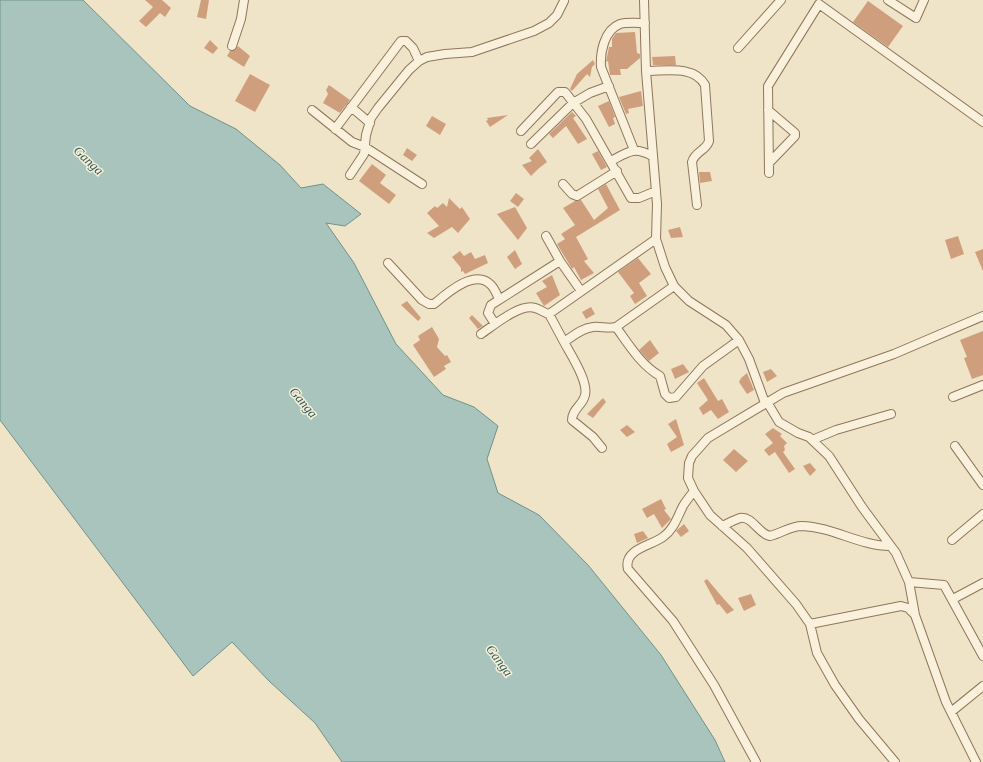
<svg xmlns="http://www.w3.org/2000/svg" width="983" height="762" font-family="Georgia,serif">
  <rect width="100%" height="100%" fill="#f0e4c8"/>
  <path fill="#a9c4bc" stroke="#6f938a" d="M 0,0 L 83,0 L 190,106 L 236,129 L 280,165 L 301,188 L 323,184 L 361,214 L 345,226 L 326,223 L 354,263 L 396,344 L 443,395 L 474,407 L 498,426 L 487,459 L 498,493 L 539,515 L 588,565 L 661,655 L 715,740 L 725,762 L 342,762 L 315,723 L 269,681 L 232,642 L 193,676 L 0,420 Z"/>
  <path fill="#cf9f7d" d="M 145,0 L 162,0 L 171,8 L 165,17 L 160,13 L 146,27 L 139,21 L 153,7 Z
    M 201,0 L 209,0 L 206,19 L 197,17 Z
    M 868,1 L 903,26 L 888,47 L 853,22 Z
    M 635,32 L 637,53 L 640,54 L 640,58 L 627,69 L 620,69 L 621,75 L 610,75 L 608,61 L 606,62 L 609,47 L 612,47 L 612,39 L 616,33 Z
    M 210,40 L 218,48 L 213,54 L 204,48 Z
    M 238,46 L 250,56 L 244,67 L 227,56 L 230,51 L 235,50 Z
    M 675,56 L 676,65 L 653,65 L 652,57 Z
    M 593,60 L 595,64 L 592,67 L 590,77 L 587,74 L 572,91 L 570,89 L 577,74 Z
    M 250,74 L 270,85 L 255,112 L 235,101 Z
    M 329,85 L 350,100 L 340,113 L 323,103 L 328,94 L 326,90 Z
    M 641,91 L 643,106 L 628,109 L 629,113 L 626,114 L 619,97 Z
    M 609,101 L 615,117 L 613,118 L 615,124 L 609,127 L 598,106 Z
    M 572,112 L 576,116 L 573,118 L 587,139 L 578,144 L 566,126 L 553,138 L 549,134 Z
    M 508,115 L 490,127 L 486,121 L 488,120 L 487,118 Z
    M 432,116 L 446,124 L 440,135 L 426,126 Z
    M 407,148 L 417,155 L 412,161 L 403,155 Z
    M 538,149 L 547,162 L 538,169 L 531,176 L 522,165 L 532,161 L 529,158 Z
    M 598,151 L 607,167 L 601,170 L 592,154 Z
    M 372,164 L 386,175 L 380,183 L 396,195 L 389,204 L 359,181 Z
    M 699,172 L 710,172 L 712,181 L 700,183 Z
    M 606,184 L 620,210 L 576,237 L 588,259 L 584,261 L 594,273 L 581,280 L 574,267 L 572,269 L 557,244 L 565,239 L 561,234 L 575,225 L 563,208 L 575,201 L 581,200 L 594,220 L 608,208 L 598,189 Z
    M 516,193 L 524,199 L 518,207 L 510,201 Z
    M 449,198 L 460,209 L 462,207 L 470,219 L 458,233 L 452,227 L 434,238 L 427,233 L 439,226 L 427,213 L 435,206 L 437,208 L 443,203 L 447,207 Z
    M 515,207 L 527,228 L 518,240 L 497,214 Z
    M 680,227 L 683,237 L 671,238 L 668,230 Z
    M 958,236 L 964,254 L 951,259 L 945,240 Z
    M 983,249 L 983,271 L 975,252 Z
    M 515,250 L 522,264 L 515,269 L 507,257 Z
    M 460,251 L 464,256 L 471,252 L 475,259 L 485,255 L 488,263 L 465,274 L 463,271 L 461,272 L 461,268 L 452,257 Z
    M 638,258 L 651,274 L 639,283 L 647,296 L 635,304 L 630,296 L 634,293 L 618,272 Z
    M 552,275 L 560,295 L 544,306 L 536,293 L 547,287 L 542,281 Z
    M 407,301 L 421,318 L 418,321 L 401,305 Z
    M 591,307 L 595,314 L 586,319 L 582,312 Z
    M 472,315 L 483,326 L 478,329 L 469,318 Z
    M 432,327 L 439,339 L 437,347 L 445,356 L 447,355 L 451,362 L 444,366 L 446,369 L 434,377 L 413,345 L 420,340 L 418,336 Z
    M 983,331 L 983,375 L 972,379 L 964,358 L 967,357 L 960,340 Z
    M 650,340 L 659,353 L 649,361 L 639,350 Z
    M 683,364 L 689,372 L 675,379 L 671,369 Z
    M 771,369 L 777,376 L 767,382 L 763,372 Z
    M 747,373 L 754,390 L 747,394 L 739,382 L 741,378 Z
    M 704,378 L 718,401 L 722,399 L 729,412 L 718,419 L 711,410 L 703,415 L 699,408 L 708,400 L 697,383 Z
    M 603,398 L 606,402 L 593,418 L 587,414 Z
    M 676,419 L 684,445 L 671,452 L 667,444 L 677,437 L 668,424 Z
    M 627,425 L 635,432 L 627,437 L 620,430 Z
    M 773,428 L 782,434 L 780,436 L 787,443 L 784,446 L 785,450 L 783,452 L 795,469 L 789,473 L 775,452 L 769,456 L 764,450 L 773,443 L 765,434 Z
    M 734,449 L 748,461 L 736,472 L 723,460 Z
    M 810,463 L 816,470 L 810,476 L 803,466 Z
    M 661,499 L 666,509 L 664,510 L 671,519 L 662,528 L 654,514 L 647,518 L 642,509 Z
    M 684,524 L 689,531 L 681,537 L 676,531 Z
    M 643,531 L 648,538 L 637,543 L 634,534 Z
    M 707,579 L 723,598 L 734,610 L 727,614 L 719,604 L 717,605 L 704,581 Z
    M 751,594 L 756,605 L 744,611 L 738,598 Z"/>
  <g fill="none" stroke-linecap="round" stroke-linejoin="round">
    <defs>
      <path id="minor" d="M 644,0 L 646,71 L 657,204 L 656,239 L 665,267 L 674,286 L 689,301 L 726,325 L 739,340 L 749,359 L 765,403
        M 888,0 L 916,18 L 924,0
        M 232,46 L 241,19 L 244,0
        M 738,48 L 781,0
        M 646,71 C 667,71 694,65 705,85 L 709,141 C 706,151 695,151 692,162 L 697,205
        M 351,107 L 370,123
        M 312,110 L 352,142 L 365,147 L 422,184
        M 768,110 L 795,133 L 795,136 L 769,163
        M 335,129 L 401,41 L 406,41 L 413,48 L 419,61
        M 521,131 L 558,92 L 565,92 L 586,119 L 631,198 L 639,198 L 656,191
        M 531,144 L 573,103 L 590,93 L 609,86
        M 634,150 L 601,67 C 600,53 604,30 620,24 C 627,22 638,23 645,23
        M 611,161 C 628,152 634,146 652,156
        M 769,173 L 768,86 L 819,4 L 983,122
        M 350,175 L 364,154 L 366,135 L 371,118 L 378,108 L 409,70 L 419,61 L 427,57 L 445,54 L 472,52 L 534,31 L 549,23 L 557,15 L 564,1
        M 563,184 L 572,194 L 577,196 L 617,171
        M 546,236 L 560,261 L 581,291
        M 388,263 L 422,300 L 429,304 L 434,304 C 447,293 475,268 491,285 C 495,289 497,295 499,299
        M 549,314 L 564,342 C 573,336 582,328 593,327 C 601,326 607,329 616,327 L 674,286
        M 495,324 L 488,313 L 491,305 L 560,261
        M 616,327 C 629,345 641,365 660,376 L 665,394 L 669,398 L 676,397 L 703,366 L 739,340
        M 481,334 C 493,326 520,303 535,308 C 540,309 544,313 549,314 L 656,239
        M 564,342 C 571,355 591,385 584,398 C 581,406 572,410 572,420 L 593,437 L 602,448
        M 953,397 L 983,385
        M 767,402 L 779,422 L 798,433 L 809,437 L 829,456 L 862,507 L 896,553 L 909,582 L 944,585 L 983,656
        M 812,440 L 836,430 L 891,414
        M 955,446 L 983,485
        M 694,491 C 690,496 686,501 683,506 C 677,518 674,529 663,537 C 651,546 623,549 628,569 L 673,621 L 714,685 L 756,762
        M 722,526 C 727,524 734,520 740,518 C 753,516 758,534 770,536 C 782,533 790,526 802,526 C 833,527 860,546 890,546
        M 952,540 L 983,514
        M 909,582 L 915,615
        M 953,599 L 983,583
        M 810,624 L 817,653 L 835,685 L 859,719 L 895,762
        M 951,712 L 983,686
        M 976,762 L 946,702 L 915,615 L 908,608 L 901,606 L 810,624 L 796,604 L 747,548 L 710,515 L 694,491 L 688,478 L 689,463 L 692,456 L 708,438 L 783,393 L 894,354 L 983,316"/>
    </defs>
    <use href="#minor" stroke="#8d765c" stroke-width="10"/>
    <use href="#minor" stroke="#faf1dc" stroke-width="8"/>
  </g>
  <g text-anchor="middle" stroke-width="3" stroke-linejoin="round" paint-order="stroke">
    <g font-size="13" font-style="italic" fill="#2f5d5a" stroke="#f7eed8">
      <text transform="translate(89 160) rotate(43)" y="5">Ganga</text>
      <text transform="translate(304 402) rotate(50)" y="5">Ganga</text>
      <text transform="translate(500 660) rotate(54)" y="5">Ganga</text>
    </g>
  </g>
</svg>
